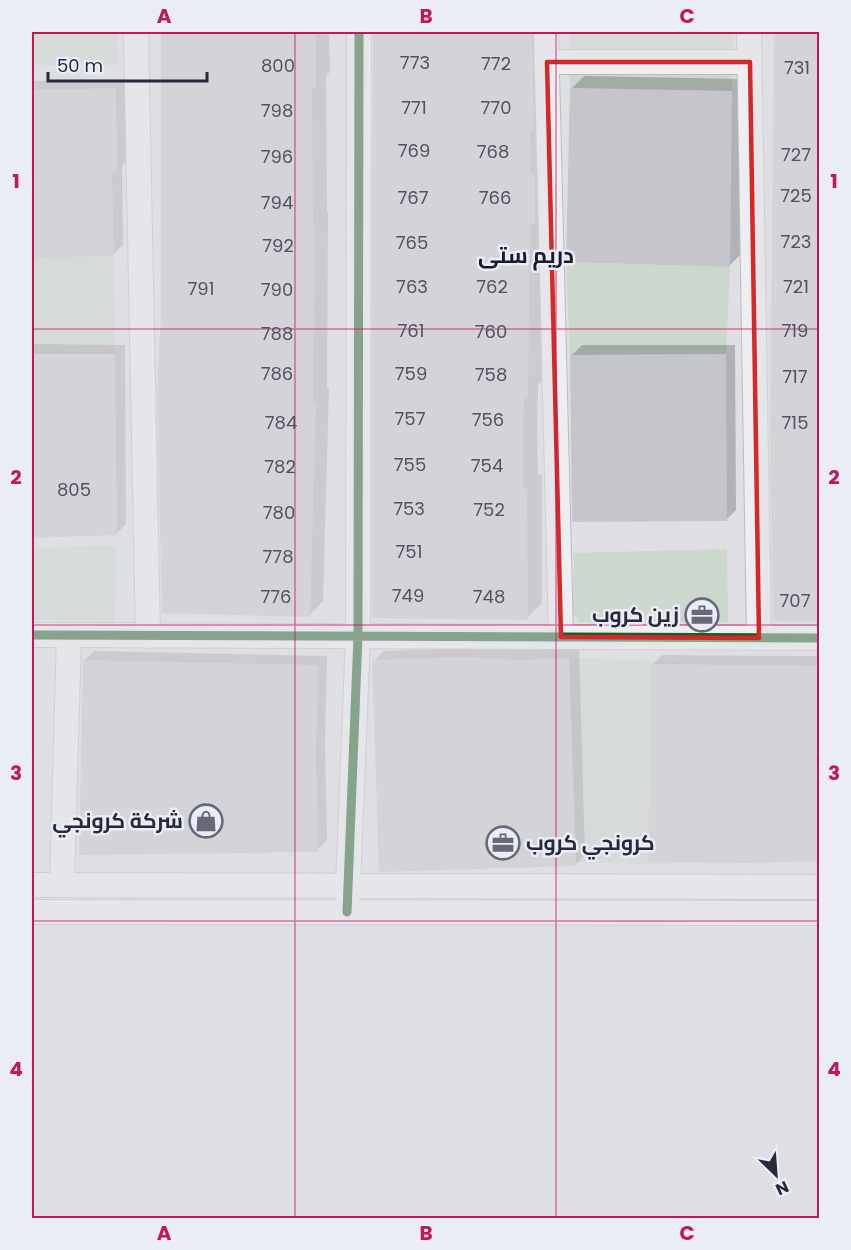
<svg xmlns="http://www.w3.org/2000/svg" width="851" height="1250" font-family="Poppins,Cairo,sans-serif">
  <rect width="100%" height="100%" fill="#dedfe3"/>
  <path fill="#ccd7ce" d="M 32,32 L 117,32 L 118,65 L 32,65 Z
    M 569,32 L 733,32 L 732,91 L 570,88 Z
    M 114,256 L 115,354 L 32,354 L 32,258 Z
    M 566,262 L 730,267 L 726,354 L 570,355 Z
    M 116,546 L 115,622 L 32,619 L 32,548 Z
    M 727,549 L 728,622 L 578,622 L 578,617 L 570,617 L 574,567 L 573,553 Z
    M 570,658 L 684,662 L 671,865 L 571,862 Z"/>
  <path fill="#0003" d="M 163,32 L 329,32 L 330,72 L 326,76 L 327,212 L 328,212 L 327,388 L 329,388 L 323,601 L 309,616 L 162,313 Z
    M 375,32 L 546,32 L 543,380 L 538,385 L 537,427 L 538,475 L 542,475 L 542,603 L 527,618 L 374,616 Z
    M 776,32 L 820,32 L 820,621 L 774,619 L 772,453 Z
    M 584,76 L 744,79 L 742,253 L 730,265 L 571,89 Z
    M 125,79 L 127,160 L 122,165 L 123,244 L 113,255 L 32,256 L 32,81 Z
    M 32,344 L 125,345 L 126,524 L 116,534 L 32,536 Z
    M 582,345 L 735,345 L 736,510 L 726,520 L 572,355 Z
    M 475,648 L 530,650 L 579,648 L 585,855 L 575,865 L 374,661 L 384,651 Z
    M 94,651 L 327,656 L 325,743 L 327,840 L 317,850 L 84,661 Z
    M 662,655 L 820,656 L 820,859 L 795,859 L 652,665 Z"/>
  <path fill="#c5c6cb" d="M 161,32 L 316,32 L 316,88 L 312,88 L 313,226 L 315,226 L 313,402 L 316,402 L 310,617 L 162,613 L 157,393 L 161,312 Z
    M 373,32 L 532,32 L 534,131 L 530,131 L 531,174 L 535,173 L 535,224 L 530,223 L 528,397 L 524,397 L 523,443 L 523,489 L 527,489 L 528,620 L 372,618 Z
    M 774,32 L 819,32 L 819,622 L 773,621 L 770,453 Z
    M 116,88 L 117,172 L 112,172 L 114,256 L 32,258 L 32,90 Z
    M 570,88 L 732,91 L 730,267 L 566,262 Z
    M 32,354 L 115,354 L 117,535 L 32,538 Z
    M 726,354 L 727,521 L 572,522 L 570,355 Z
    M 464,657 L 519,660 L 569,658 L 576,866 L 379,872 L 372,660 Z
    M 83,660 L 318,665 L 316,754 L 318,852 L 79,855 Z
    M 651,664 L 819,666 L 819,861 L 749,863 L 648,862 Z"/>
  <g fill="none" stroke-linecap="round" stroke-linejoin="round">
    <defs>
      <path id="minor" d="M 136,32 L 148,636
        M 546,32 L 561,637
        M 749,32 L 759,638
        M 547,62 L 750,62
        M 32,635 L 820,638
        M 32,885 L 820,887
        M 62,885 L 69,635
        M 32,912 L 820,913
        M 347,912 L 358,636 L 359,32"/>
    </defs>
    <use href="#minor" stroke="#bbbcc1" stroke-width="26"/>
    <use href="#minor" stroke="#edeef1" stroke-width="24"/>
    <defs>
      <path id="cycleway" d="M 32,635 L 820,638
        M 347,912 L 358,636 L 359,32"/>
    </defs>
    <use href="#cycleway" stroke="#eaedf4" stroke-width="13"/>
    <use href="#cycleway" stroke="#1b5e20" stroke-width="9"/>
  </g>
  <path d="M0 0H851V1250H0ZM 547,62 L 750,62 L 759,638 L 561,637 Z" fill="#dedfe3" fill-opacity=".55" fill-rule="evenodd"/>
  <path fill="none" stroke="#d62828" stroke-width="4.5" stroke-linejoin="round" d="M 547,62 L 750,62 L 759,638 L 561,637 Z"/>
  <path fill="none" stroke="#c2185b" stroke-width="1.5" stroke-opacity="0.55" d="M 295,32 L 295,1218M 556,32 L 556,1218M 32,329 L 820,329M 32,625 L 820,625M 32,921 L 820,921"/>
  <defs>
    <symbol id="office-ring" viewBox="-11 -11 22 22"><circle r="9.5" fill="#eaedf4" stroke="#666977" stroke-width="1.5"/><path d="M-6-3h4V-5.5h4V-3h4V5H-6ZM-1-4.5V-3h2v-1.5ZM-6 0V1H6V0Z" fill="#666977"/></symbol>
    <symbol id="shop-ring" viewBox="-11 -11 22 22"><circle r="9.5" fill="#eaedf4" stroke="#666977" stroke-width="1.5"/><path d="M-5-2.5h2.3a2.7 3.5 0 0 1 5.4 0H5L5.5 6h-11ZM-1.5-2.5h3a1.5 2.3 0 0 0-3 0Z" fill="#666977"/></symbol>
  </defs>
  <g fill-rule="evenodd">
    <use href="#office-ring" x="683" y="596" width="38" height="38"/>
    <use href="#shop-ring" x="187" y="802" width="38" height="38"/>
    <use href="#office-ring" x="484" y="824" width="38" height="38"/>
  </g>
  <g text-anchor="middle" stroke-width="5" stroke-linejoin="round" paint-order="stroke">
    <g font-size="18" fill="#4f5362">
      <text x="415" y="69">773</text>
      <text x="496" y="70">772</text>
      <text x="278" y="72">800</text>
      <text x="797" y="74">731</text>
      <text x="414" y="114">771</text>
      <text x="496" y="114">770</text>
      <text x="277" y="117">798</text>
      <text x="414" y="157">769</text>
      <text x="493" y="158">768</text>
      <text x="796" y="161">727</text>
      <text x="277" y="163">796</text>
      <text x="796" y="202">725</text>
      <text x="413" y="204">767</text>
      <text x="495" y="204">766</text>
      <text x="277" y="209">794</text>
      <text x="796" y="248">723</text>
      <text x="412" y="249">765</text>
      <text x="278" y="252">792</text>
      <text x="412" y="293">763</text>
      <text x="492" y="293">762</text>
      <text x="796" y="293">721</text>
      <text x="201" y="295">791</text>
      <text x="277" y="296">790</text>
      <text x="411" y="337">761</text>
      <text x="795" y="337">719</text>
      <text x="491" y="338">760</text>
      <text x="277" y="340">788</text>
      <text x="277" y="380">786</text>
      <text x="411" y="380">759</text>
      <text x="491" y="381">758</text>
      <text x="795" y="383">717</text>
      <text x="410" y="425">757</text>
      <text x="488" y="426">756</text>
      <text x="281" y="429">784</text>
      <text x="795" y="429">715</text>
      <text x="410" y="471">755</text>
      <text x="487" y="472">754</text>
      <text x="280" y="473">782</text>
      <text x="74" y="496">805</text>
      <text x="409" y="515">753</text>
      <text x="489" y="516">752</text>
      <text x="279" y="519">780</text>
      <text x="409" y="558">751</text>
      <text x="278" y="563">778</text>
      <text x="408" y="602">749</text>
      <text x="276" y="603">776</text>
      <text x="489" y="603">748</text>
      <text x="795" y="607">707</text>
    </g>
    <g font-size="21" font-weight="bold" fill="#252a3d" stroke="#eaedf4" text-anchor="end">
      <text x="679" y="622">زين كروب</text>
      <text x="183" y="828">شركة كرونجي</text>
      <text x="526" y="850" text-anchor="start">كرونجي كروب</text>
    </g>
    <g font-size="22" font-weight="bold" fill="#171b2d" stroke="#eaedf4">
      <text x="526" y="263">دریم ستی</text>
    </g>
  </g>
  <rect width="851" height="1250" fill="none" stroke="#eaedf4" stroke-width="66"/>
  <g transform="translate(776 1175) rotate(155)" stroke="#eaedf4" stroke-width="4.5" paint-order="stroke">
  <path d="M0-4.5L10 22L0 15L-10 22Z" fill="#252a3d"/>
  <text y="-9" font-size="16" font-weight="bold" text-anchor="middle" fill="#252a3d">N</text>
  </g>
  <path d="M48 72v9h159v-9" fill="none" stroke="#252a3d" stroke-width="3"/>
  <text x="57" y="72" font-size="18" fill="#252a3d" stroke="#eaedf4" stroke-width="4.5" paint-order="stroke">50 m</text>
  <rect x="33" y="33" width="785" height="1184" fill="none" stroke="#c2185b" stroke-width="2"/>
  <g font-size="20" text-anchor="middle" font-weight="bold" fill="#c2185b">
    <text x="164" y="23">A</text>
    <text x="426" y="23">B</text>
    <text x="687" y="23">C</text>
    <text x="16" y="188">1</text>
    <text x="834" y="188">1</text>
    <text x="16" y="484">2</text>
    <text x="834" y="484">2</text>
    <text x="16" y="780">3</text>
    <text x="834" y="780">3</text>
    <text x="16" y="1076">4</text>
    <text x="834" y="1076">4</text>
    <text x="164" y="1240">A</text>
    <text x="426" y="1240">B</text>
    <text x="687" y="1240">C</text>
  </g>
</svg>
